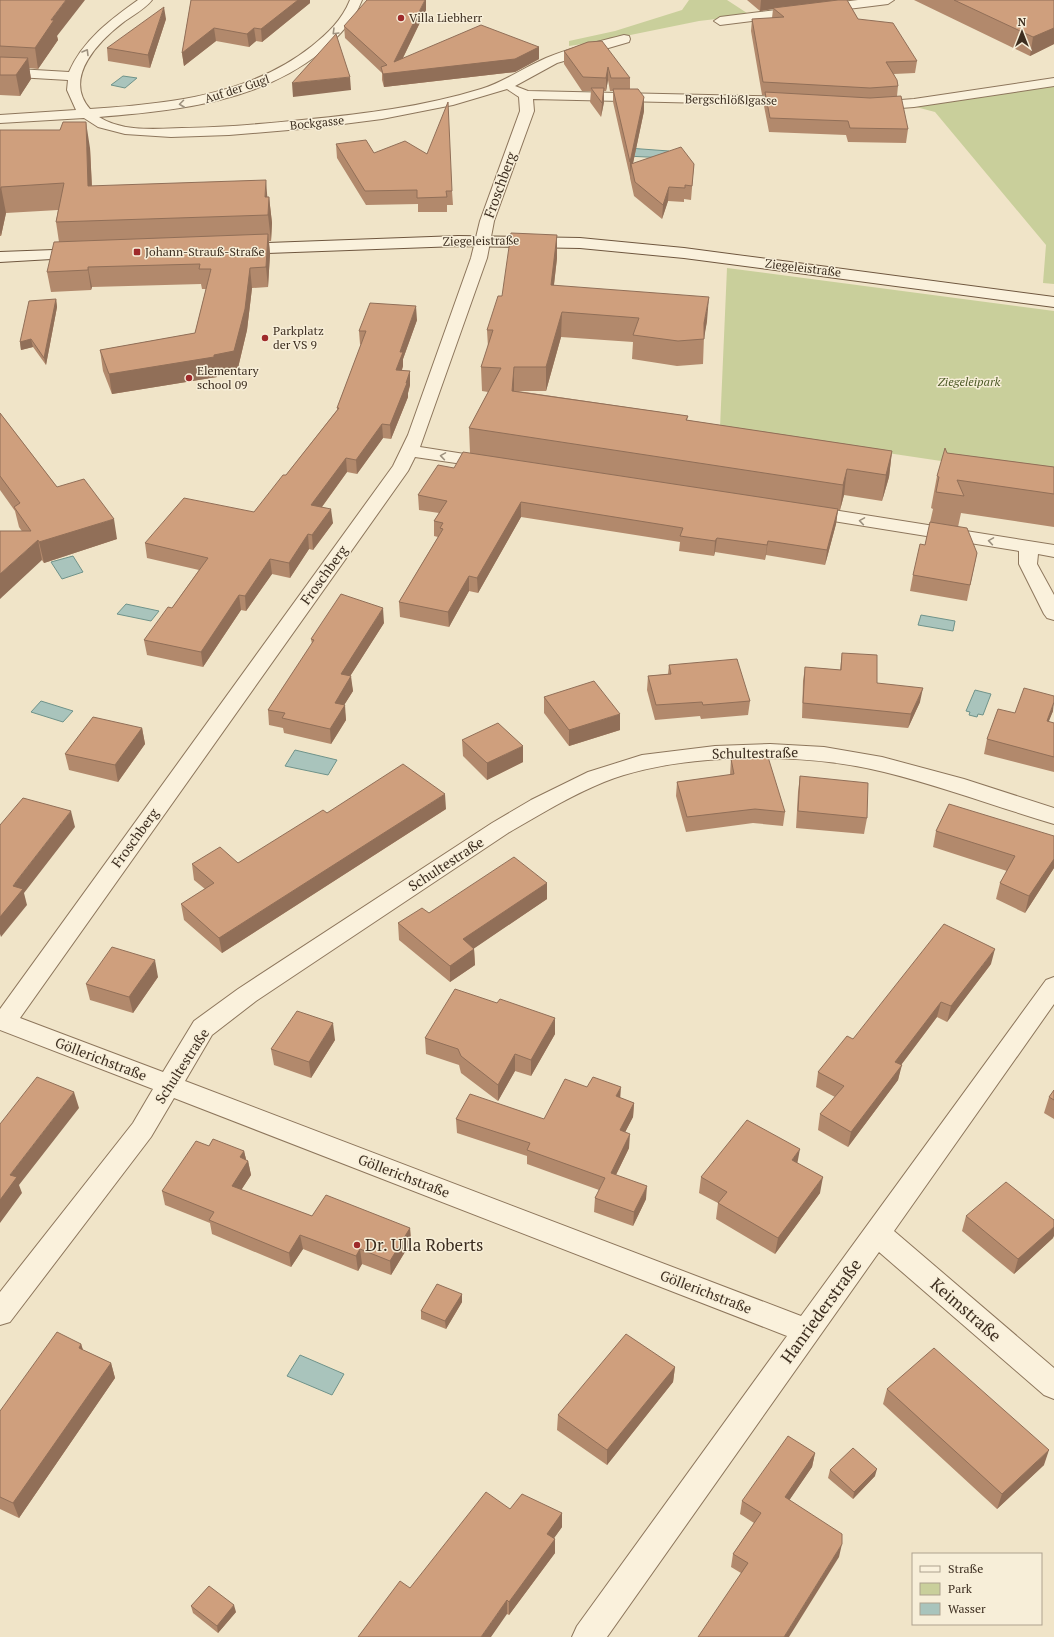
<svg xmlns="http://www.w3.org/2000/svg" width="1054" height="1637" font-family="'PT Serif',serif">
  <rect width="100%" height="100%" fill="#f0e4c8"/>
  <path fill="#c9cf9b" d="M 689,0 L 727,0 L 750,15 L 699,21 L 596,42 L 569,46 L 569,41 L 615,31 L 682,10 Z
    M 1054,86 L 1054,284 L 1043,283 L 1046,245 L 935,112 L 916,107 Z
    M 727,268 L 1054,311 L 1054,478 L 720,428 Z"/>
  <path fill="#a9c4bc" stroke="#6f938a" d="M 123,76 L 137,78 L 125,88 L 111,85 Z
    M 628,148 L 669,151 L 667,158 L 626,156 Z
    M 73,556 L 83,572 L 62,579 L 51,562 Z
    M 126,604 L 159,611 L 151,621 L 117,614 Z
    M 921,615 L 955,621 L 953,631 L 918,625 Z
    M 975,690 L 991,694 L 983,715 L 978,714 L 977,717 L 969,715 L 970,712 L 966,711 Z
    M 41,701 L 73,711 L 63,722 L 31,712 Z
    M 295,750 L 337,760 L 328,775 L 285,766 Z
    M 300,1355 L 344,1374 L 332,1395 L 287,1376 Z"/>
  <g fill="none" stroke-linecap="round" stroke-linejoin="round">
    <defs>
      <path id="street" d="M 138,0 L 152,0 C 146,8 134,15 125,21 C 100,40 62,77 90,109 C 167,104 249,96 312,46 C 328,33 342,20 350,0 L 362,0 C 354,21 338,37 321,52 C 259,102 176,111 99,117 C 122,132 156,129 182,128 C 222,128 262,124 302,120 C 362,114 423,107 481,89 C 504,82 523,68 546,58 C 571,47 598,42 624,35 L 629,36 L 630,39 L 629,42 L 557,63 L 515,86 L 528,91 L 794,97 L 799,98 L 801,101 L 799,104 L 794,105 L 533,99 L 534,111 L 494,221 L 487,258 L 420,447 L 490,458 L 496,459 L 499,463 L 496,467 L 490,468 L 415,457 L 408,471 L 20,1018 L 163,1072 L 194,1021 L 238,989 L 492,823 L 531,800 L 588,772 L 642,755 L 715,746 L 770,744 L 824,747 L 882,757 L 964,779 L 1054,808 L 1054,824 C 997,807 941,786 884,772 C 805,752 679,752 604,782 C 570,796 539,815 508,833 L 256,1001 L 212,1035 L 185,1081 L 801,1316 L 1046,980 L 1054,977 L 1054,1004 L 894,1231 L 1054,1368 L 1054,1399 L 1044,1395 L 879,1252 L 607,1637 L 572,1637 L 577,1626 L 787,1336 L 174,1098 L 151,1137 L 10,1322 L 0,1325 L 0,1292 L 133,1123 L 153,1089 L 0,1030 L 0,1009 L 393,466 L 408,435 L 471,258 L 480,221 L 520,111 L 519,97 L 507,89 L 453,105 L 382,119 L 312,128 L 229,135 L 171,137 L 125,134 L 98,127 L 84,118 L 0,123 L 0,115 L 76,110 L 67,90 L 68,80 L 0,76 L 0,68 L 69,72 C 83,40 110,20 138,0 Z
        M 858,0 L 894,0 L 888,4 L 720,25 L 714,21 L 720,17 Z
        M 1054,78 L 1054,86 L 914,107 L 874,110 L 869,109 L 867,106 L 869,103 L 874,102 L 914,99 Z
        M 808,506 L 1054,545 L 1054,557 L 1038,554 L 1037,564 L 1054,595 L 1054,620 L 1047,618 L 1044,614 L 1019,564 L 1019,551 L 802,516 L 799,512 L 802,508 Z"/>
      <path id="secondary" d="M 458,236 L 580,238 L 684,248 L 1054,297 L 1054,307 L 684,258 L 580,248 L 458,246 L 239,254 L 234,252 L 231,249 L 234,246 L 239,244 Z
        M 81,249 L 86,251 L 89,254 L 86,257 L 0,262 L 0,252 Z"/>
    </defs>
    <use href="#street" stroke="#8d765c" stroke-width="2"/>
    <use href="#secondary" stroke="#6f573f" stroke-width="2"/>
    <use href="#street" fill="#faf1dc" fill-rule="evenodd"/>
    <use href="#secondary" fill="#faf1dc" fill-rule="evenodd"/>
  </g>
  <path fill="#b2896c" d="M 0,0 L 57,36 L 58,40 L 38,69 L 29,68 L 31,79 L 20,96 L 0,95 Z
    M 191,0 L 310,0 L 310,3 L 262,42 L 256,41 L 249,47 L 216,41 L 184,66 L 182,53 Z
    M 747,0 L 847,0 L 858,19 L 917,61 L 915,73 L 894,74 L 898,86 L 897,96 L 908,129 L 906,143 L 848,142 L 846,135 L 769,132 L 764,106 L 765,95 L 762,95 L 751,31 L 752,19 L 772,18 L 773,9 L 760,11 Z
    M 914,0 L 1054,0 L 1054,44 L 1030,56 Z
    M 426,10 L 403,58 L 539,47 L 539,59 L 515,72 L 384,87 L 382,80 L 382,73 L 345,38 L 344,26 Z
    M 166,19 L 150,68 L 108,61 L 107,48 Z
    M 588,42 L 630,78 L 630,89 L 644,97 L 644,111 L 633,163 L 694,164 L 691,200 L 684,199 L 684,202 L 668,201 L 662,219 L 634,196 L 630,178 L 630,175 L 630,177 L 613,102 L 613,91 L 610,91 L 608,80 L 606,91 L 604,91 L 604,102 L 601,117 L 590,102 L 591,91 L 582,91 L 564,64 L 564,51 Z
    M 0,130 L 90,148 L 92,186 L 269,197 L 272,223 L 271,241 L 269,241 L 270,254 L 268,287 L 252,288 L 247,330 L 237,372 L 217,375 L 217,377 L 112,394 L 103,371 L 100,350 L 195,333 L 206,289 L 202,289 L 201,284 L 92,287 L 91,290 L 51,292 L 47,272 L 59,242 L 56,222 L 58,210 L 6,213 L 1,236 L 0,236 Z
    M 336,144 L 374,153 L 452,191 L 453,205 L 447,205 L 447,212 L 418,212 L 418,204 L 366,205 L 337,158 Z
    M 557,235 L 557,258 L 554,285 L 707,321 L 704,336 L 703,364 L 677,366 L 632,359 L 633,342 L 561,337 L 546,391 L 518,391 L 688,416 L 687,420 L 892,451 L 889,477 L 882,501 L 844,495 L 840,510 L 838,510 L 836,524 L 825,565 L 766,555 L 765,560 L 715,552 L 714,556 L 679,551 L 680,542 L 521,517 L 478,593 L 469,591 L 449,627 L 400,617 L 399,602 L 438,537 L 434,536 L 434,521 L 439,513 L 419,510 L 418,495 L 454,468 L 470,453 L 469,428 L 488,392 L 482,391 L 481,367 L 488,347 L 487,330 L 502,296 Z
    M 56,299 L 57,307 L 46,365 L 33,347 L 21,350 L 20,342 Z
    M 417,320 L 403,359 L 403,366 L 402,370 L 410,385 L 408,393 L 408,397 L 391,439 L 383,438 L 357,474 L 347,472 L 322,507 L 333,523 L 313,550 L 309,549 L 290,578 L 272,574 L 246,611 L 241,610 L 203,667 L 147,655 L 144,640 L 172,608 L 199,570 L 147,558 L 145,543 L 254,512 L 286,475 L 337,410 L 337,408 L 361,345 L 360,344 L 359,331 Z
    M 0,413 L 57,487 L 117,539 L 44,563 L 19,527 L 15,511 L 0,490 Z
    M 947,453 L 1054,467 L 1054,527 L 961,513 L 958,527 L 977,553 L 967,601 L 910,591 L 913,575 L 925,545 L 933,509 L 931,508 L 937,476 Z
    M 384,623 L 350,676 L 353,691 L 344,705 L 346,720 L 331,744 L 284,733 L 283,728 L 269,725 L 268,710 L 312,644 L 311,639 Z
    M 842,653 L 877,683 L 920,702 L 908,728 L 802,718 L 803,681 L 805,667 L 840,670 Z
    M 669,665 L 750,701 L 748,715 L 701,719 L 700,716 L 655,720 L 647,690 L 648,676 L 668,674 Z
    M 544,697 L 620,730 L 569,746 L 544,713 Z
    M 1053,711 L 1048,722 L 1054,723 L 1054,772 L 984,754 L 987,739 L 1015,713 Z
    M 142,728 L 145,744 L 118,782 L 69,770 L 65,754 Z
    M 462,740 L 523,762 L 487,780 L 463,756 Z
    M 731,759 L 785,812 L 783,826 L 753,823 L 686,832 L 676,796 L 677,782 L 730,775 Z
    M 800,776 L 867,818 L 864,834 L 796,828 L 798,792 Z
    M 446,809 L 222,953 L 184,920 L 181,904 L 205,889 L 194,880 L 192,864 L 238,863 L 327,813 Z
    M 936,831 L 1054,836 L 1054,868 L 1025,913 L 996,899 L 1000,883 L 1007,871 L 933,847 Z
    M 547,883 L 547,899 L 474,948 L 475,965 L 450,982 L 399,940 L 398,923 L 429,913 Z
    M 991,964 L 947,1022 L 937,1017 L 901,1065 L 898,1080 L 848,1147 L 818,1130 L 820,1114 L 835,1097 L 816,1087 L 818,1072 L 853,1039 Z
    M 158,977 L 133,1013 L 90,1000 L 86,984 Z
    M 555,1034 L 531,1076 L 515,1071 L 498,1101 L 461,1073 L 459,1065 L 426,1054 L 425,1038 Z
    M 335,1040 L 311,1078 L 274,1065 L 271,1049 Z
    M 1054,1090 L 1054,1119 L 1044,1113 L 1049,1097 Z
    M 621,1098 L 634,1103 L 633,1117 L 625,1132 L 629,1148 L 616,1175 L 646,1199 L 633,1226 L 594,1212 L 595,1198 L 599,1190 L 527,1164 L 527,1156 L 457,1133 L 456,1119 L 544,1119 Z
    M 209,1146 L 244,1151 L 246,1160 L 248,1161 L 251,1175 L 241,1190 L 312,1216 L 410,1228 L 411,1242 L 391,1275 L 362,1264 L 358,1271 L 303,1249 L 291,1267 L 212,1234 L 210,1223 L 165,1205 L 162,1191 Z
    M 797,1163 L 820,1193 L 775,1254 L 716,1219 L 718,1203 L 699,1193 L 701,1177 Z
    M 966,1216 L 1053,1238 L 1014,1274 L 962,1231 Z
    M 462,1294 L 462,1302 L 446,1329 L 421,1319 L 421,1311 Z
    M 81,1344 L 83,1350 L 111,1363 L 115,1378 L 19,1518 L 0,1509 L 0,1411 Z
    M 675,1367 L 673,1382 L 607,1465 L 557,1430 L 558,1415 Z
    M 887,1389 L 1044,1465 L 997,1509 L 883,1404 Z
    M 815,1453 L 812,1467 L 789,1500 L 839,1557 L 741,1573 L 731,1567 L 733,1554 L 754,1523 L 740,1514 L 742,1501 Z
    M 830,1470 L 875,1476 L 853,1499 L 828,1478 Z
    M 510,1509 L 562,1513 L 562,1527 L 554,1538 L 555,1553 L 509,1615 L 507,1614 L 410,1588 Z
    M 191,1606 L 236,1612 L 218,1633 L 193,1613 Z"/>
  <path fill="#916f58" d="M 66,0 L 85,0 L 57,36 L 58,40 L 38,69 L 35,48 L 51,20 Z
    M 298,0 L 310,0 L 310,3 L 262,42 L 261,29 Z
    M 425,0 L 426,0 L 426,10 L 396,72 L 539,47 L 539,59 L 515,72 L 384,87 L 383,74 L 394,62 Z
    M 761,0 L 839,0 L 773,8 L 773,9 L 760,11 Z
    M 164,7 L 166,19 L 150,68 L 148,55 Z
    M 214,28 L 216,41 L 184,66 L 182,53 Z
    M 254,28 L 256,41 L 249,47 L 247,34 Z
    M 1054,28 L 1054,44 L 1030,56 L 1033,37 Z
    M 28,58 L 31,79 L 20,96 L 16,75 Z
    M 608,67 L 608,80 L 606,91 L 606,78 Z
    M 350,77 L 351,90 L 293,97 L 292,83 Z
    M 604,88 L 604,102 L 601,117 L 602,103 Z
    M 644,97 L 644,111 L 632,168 L 631,164 L 630,177 L 630,162 Z
    M 86,122 L 90,148 L 93,212 L 88,186 Z
    M 266,180 L 268,206 L 265,197 Z
    M 1,187 L 6,213 L 1,236 L 0,232 L 0,192 Z
    M 669,187 L 668,201 L 662,219 L 663,205 Z
    M 269,197 L 272,223 L 271,241 L 268,215 Z
    M 268,234 L 270,254 L 268,287 L 266,267 Z
    M 557,235 L 557,258 L 551,309 L 551,285 Z
    M 88,267 L 92,287 L 91,290 L 88,270 Z
    M 250,268 L 252,288 L 247,330 L 237,372 L 217,375 L 217,377 L 112,394 L 109,374 L 214,355 Z
    M 709,297 L 707,321 L 704,339 L 704,323 Z
    M 56,299 L 57,307 L 46,365 L 44,358 Z
    M 416,306 L 417,320 L 403,359 L 403,366 L 397,384 L 396,370 L 400,352 Z
    M 562,312 L 561,337 L 546,391 L 546,367 Z
    M 31,339 L 33,347 L 21,350 L 20,342 Z
    M 514,367 L 514,391 L 512,391 Z
    M 410,371 L 410,385 L 408,393 L 408,397 L 391,439 L 390,425 Z
    M 382,424 L 383,438 L 357,474 L 356,460 Z
    M 892,451 L 889,477 L 882,501 L 886,475 Z
    M 346,458 L 347,472 L 313,519 L 311,505 Z
    M 847,469 L 844,495 L 840,510 L 843,485 Z
    M 521,502 L 521,517 L 478,593 L 477,578 Z
    M 331,509 L 333,523 L 313,550 L 312,535 Z
    M 838,509 L 836,524 L 825,565 L 827,550 Z
    M 114,519 L 117,539 L 44,563 L 39,542 Z
    M 308,534 L 309,549 L 290,578 L 289,563 Z
    M 717,538 L 715,552 L 714,556 L 715,541 Z
    M 38,540 L 42,560 L 0,599 L 0,574 Z
    M 768,541 L 766,555 L 765,560 L 767,545 Z
    M 270,559 L 272,574 L 246,611 L 245,596 Z
    M 469,576 L 469,591 L 449,627 L 448,612 Z
    M 239,595 L 241,610 L 203,667 L 201,652 Z
    M 383,608 L 384,623 L 342,689 L 341,674 Z
    M 351,676 L 353,691 L 336,718 L 335,703 Z
    M 923,688 L 920,702 L 908,728 L 911,714 Z
    M 1054,702 L 1053,711 L 1043,736 L 1047,721 Z
    M 345,705 L 346,720 L 331,744 L 330,729 Z
    M 620,714 L 620,730 L 569,746 L 569,730 Z
    M 142,728 L 145,744 L 118,782 L 115,765 Z
    M 523,746 L 523,762 L 487,780 L 487,763 Z
    M 445,794 L 446,809 L 222,953 L 219,938 Z
    M 71,811 L 75,827 L 24,893 L 27,905 L 1,937 L 0,934 L 0,917 L 13,886 L 18,879 Z
    M 1054,859 L 1054,868 L 1025,913 L 1029,896 Z
    M 547,883 L 547,899 L 463,956 L 463,939 Z
    M 474,949 L 475,965 L 450,982 L 450,966 Z
    M 995,949 L 991,964 L 947,1022 L 951,1006 Z
    M 155,960 L 158,977 L 133,1013 L 129,997 Z
    M 941,1002 L 937,1017 L 892,1077 L 895,1062 Z
    M 555,1018 L 555,1034 L 531,1076 L 531,1060 Z
    M 333,1023 L 335,1040 L 311,1078 L 309,1062 Z
    M 515,1054 L 515,1071 L 498,1101 L 498,1085 Z
    M 902,1065 L 898,1080 L 848,1147 L 851,1132 Z
    M 621,1087 L 620,1101 L 616,1096 Z
    M 74,1092 L 79,1108 L 19,1185 L 22,1193 L 0,1223 L 0,1200 L 10,1175 Z
    M 634,1103 L 633,1117 L 619,1144 L 620,1130 Z
    M 630,1134 L 629,1148 L 610,1187 L 611,1173 Z
    M 800,1149 L 797,1165 L 792,1160 Z
    M 244,1151 L 247,1163 L 248,1161 L 251,1175 L 234,1201 L 232,1186 L 240,1157 Z
    M 823,1177 L 820,1193 L 775,1254 L 778,1238 Z
    M 647,1186 L 646,1199 L 633,1226 L 634,1212 Z
    M 1054,1227 L 1054,1236 L 1053,1238 L 1014,1274 L 1018,1259 Z
    M 410,1228 L 411,1242 L 391,1275 L 390,1261 Z
    M 300,1235 L 303,1249 L 291,1267 L 289,1253 Z
    M 360,1249 L 362,1264 L 358,1271 L 356,1256 Z
    M 462,1294 L 462,1302 L 446,1329 L 445,1321 Z
    M 81,1344 L 86,1359 L 79,1348 Z
    M 111,1363 L 115,1378 L 19,1518 L 13,1503 Z
    M 675,1367 L 673,1382 L 607,1465 L 607,1450 Z
    M 1049,1450 L 1044,1465 L 997,1509 L 1002,1494 Z
    M 815,1453 L 812,1467 L 782,1511 L 785,1497 Z
    M 877,1469 L 875,1476 L 853,1499 L 854,1492 Z
    M 562,1513 L 562,1527 L 547,1548 L 547,1534 Z
    M 555,1539 L 555,1553 L 509,1615 L 509,1602 Z
    M 842,1544 L 839,1557 L 789,1637 L 784,1637 Z
    M 507,1600 L 507,1614 L 491,1637 L 481,1637 Z
    M 234,1605 L 236,1612 L 218,1633 L 217,1626 Z"/>
  <path fill="#cf9f7d" stroke="#916f58" d="M 0,0 L 66,0 L 51,20 L 54,20 L 35,48 L 0,46 Z
    M 191,0 L 298,0 L 261,29 L 254,28 L 247,34 L 214,28 L 182,53 Z
    M 367,0 L 425,0 L 394,62 L 481,25 L 539,47 L 515,59 L 383,74 L 381,67 L 387,65 L 344,26 Z
    M 838,0 L 847,0 L 858,19 L 893,23 L 917,61 L 886,62 L 897,80 L 898,86 L 870,88 L 763,82 L 752,19 L 784,17 L 773,8 Z
    M 954,0 L 1054,0 L 1054,28 L 1033,37 Z
    M 164,7 L 148,55 L 107,48 Z
    M 336,34 L 350,77 L 292,83 Z
    M 602,41 L 630,78 L 611,78 L 608,67 L 606,78 L 583,77 L 564,51 L 588,42 Z
    M 0,57 L 28,58 L 16,75 L 0,75 Z
    M 591,88 L 604,88 L 602,103 Z
    M 613,89 L 638,89 L 644,97 L 630,162 Z
    M 765,92 L 870,98 L 901,96 L 908,129 L 850,128 L 848,121 L 770,118 Z
    M 448,102 L 452,191 L 446,191 L 447,197 L 417,198 L 417,190 L 365,191 L 336,144 L 366,140 L 374,153 L 405,141 L 427,154 Z
    M 63,122 L 86,122 L 88,186 L 266,180 L 265,197 L 269,197 L 268,215 L 56,222 L 64,183 L 1,187 L 0,192 L 0,130 L 60,130 Z
    M 681,147 L 694,164 L 692,186 L 685,185 L 685,188 L 669,187 L 663,205 L 635,182 L 631,164 Z
    M 511,233 L 557,235 L 551,285 L 709,297 L 704,323 L 704,339 L 678,341 L 633,335 L 639,318 L 562,312 L 546,367 L 514,367 L 512,391 L 688,416 L 686,420 L 892,451 L 886,475 L 847,469 L 843,485 L 469,428 L 501,368 L 481,367 L 493,330 L 487,330 L 498,296 L 502,296 Z
    M 268,234 L 266,267 L 250,268 L 245,309 L 234,351 L 214,355 L 214,357 L 109,374 L 100,350 L 195,333 L 211,269 L 199,269 L 200,264 L 88,267 L 88,270 L 47,272 L 54,242 Z
    M 56,299 L 44,358 L 31,339 L 20,342 L 29,301 Z
    M 370,303 L 416,306 L 400,352 L 403,352 L 396,370 L 410,371 L 406,383 L 407,383 L 390,425 L 382,424 L 356,460 L 346,458 L 311,505 L 331,509 L 312,535 L 308,534 L 289,563 L 270,559 L 245,596 L 239,595 L 201,652 L 144,640 L 168,607 L 172,608 L 208,558 L 145,543 L 184,498 L 254,512 L 283,475 L 286,475 L 339,408 L 337,408 L 366,331 L 359,331 Z
    M 0,413 L 57,487 L 84,479 L 114,519 L 39,542 L 38,540 L 0,574 L 0,531 L 31,531 L 14,507 L 20,503 L 0,476 Z
    M 945,448 L 947,453 L 1054,467 L 1054,494 L 957,480 L 964,496 L 936,492 L 939,477 L 937,476 Z
    M 463,452 L 838,509 L 827,550 L 768,541 L 767,545 L 717,538 L 715,541 L 680,536 L 683,528 L 521,502 L 477,578 L 469,576 L 448,612 L 399,602 L 443,529 L 440,528 L 443,523 L 434,521 L 447,501 L 418,495 L 438,465 L 454,468 Z
    M 930,522 L 967,528 L 977,553 L 970,585 L 913,575 L 920,544 L 925,545 Z
    M 341,594 L 383,608 L 341,674 L 351,676 L 335,703 L 345,705 L 330,729 L 282,718 L 285,713 L 268,710 L 314,640 L 311,639 Z
    M 842,653 L 877,655 L 877,683 L 923,688 L 911,714 L 803,703 L 805,667 L 841,670 Z
    M 737,659 L 750,701 L 703,705 L 702,702 L 656,705 L 648,676 L 671,674 L 669,665 Z
    M 594,681 L 620,714 L 569,730 L 544,697 Z
    M 1024,688 L 1054,696 L 1054,702 L 1047,721 L 1054,723 L 1054,757 L 987,739 L 998,709 L 1015,713 Z
    M 93,717 L 142,728 L 115,765 L 65,754 Z
    M 498,723 L 523,746 L 487,763 L 462,740 Z
    M 768,757 L 785,812 L 755,809 L 687,817 L 677,782 L 734,774 L 731,759 Z
    M 403,764 L 445,794 L 219,938 L 181,904 L 214,883 L 192,864 L 220,847 L 238,863 L 323,810 L 327,813 Z
    M 800,776 L 868,783 L 867,818 L 798,811 Z
    M 23,798 L 71,811 L 18,879 L 13,886 L 23,889 L 0,917 L 0,825 Z
    M 949,804 L 1054,836 L 1054,859 L 1029,896 L 1000,883 L 1015,856 L 936,831 Z
    M 514,857 L 547,883 L 463,939 L 474,949 L 450,966 L 398,923 L 422,908 L 429,913 Z
    M 944,924 L 995,949 L 951,1006 L 941,1002 L 895,1062 L 902,1065 L 851,1132 L 820,1114 L 844,1086 L 818,1072 L 847,1036 L 853,1039 Z
    M 112,947 L 155,960 L 129,997 L 86,984 Z
    M 455,989 L 497,1003 L 500,999 L 555,1018 L 531,1060 L 515,1054 L 498,1085 L 461,1056 L 458,1049 L 425,1038 Z
    M 297,1011 L 333,1023 L 309,1062 L 271,1049 Z
    M 37,1077 L 74,1092 L 10,1175 L 17,1177 L 0,1200 L 0,1124 Z
    M 593,1077 L 621,1087 L 616,1096 L 634,1103 L 620,1130 L 630,1134 L 611,1173 L 647,1186 L 634,1212 L 595,1198 L 605,1178 L 527,1150 L 530,1143 L 456,1119 L 470,1094 L 544,1119 L 565,1079 L 587,1087 Z
    M 1054,1090 L 1054,1100 L 1049,1097 Z
    M 747,1120 L 800,1149 L 792,1160 L 823,1177 L 778,1238 L 718,1203 L 727,1192 L 701,1177 Z
    M 213,1139 L 244,1151 L 240,1157 L 248,1161 L 232,1186 L 312,1216 L 326,1195 L 410,1228 L 390,1261 L 360,1249 L 356,1256 L 300,1235 L 289,1253 L 209,1220 L 214,1212 L 162,1191 L 196,1141 L 209,1146 Z
    M 1006,1182 L 1054,1220 L 1054,1227 L 1018,1259 L 966,1216 Z
    M 437,1284 L 462,1294 L 445,1321 L 421,1311 Z
    M 57,1332 L 81,1344 L 79,1348 L 111,1363 L 13,1503 L 0,1497 L 0,1411 Z
    M 626,1334 L 675,1367 L 607,1450 L 558,1415 Z
    M 934,1348 L 1049,1450 L 1002,1494 L 887,1389 Z
    M 788,1436 L 815,1453 L 785,1497 L 842,1534 L 842,1544 L 784,1637 L 698,1637 L 748,1563 L 733,1554 L 761,1513 L 742,1501 Z
    M 853,1448 L 877,1469 L 854,1492 L 830,1470 Z
    M 486,1492 L 510,1509 L 522,1494 L 562,1513 L 547,1534 L 555,1539 L 509,1602 L 507,1600 L 481,1637 L 358,1637 L 400,1581 L 410,1588 Z
    M 209,1586 L 234,1605 L 217,1626 L 191,1606 Z"/>
  <defs><path id="oneway-chevron" d="M-2-3.5L2.5 0L-2 3.5" fill="none" stroke-width="1.6" stroke-linecap="round" stroke-linejoin="round"/></defs>
  <g stroke="#9c907e">
    <use href="#oneway-chevron" transform="translate(335 32) rotate(135)"/>
    <use href="#oneway-chevron" transform="translate(86 52) rotate(-59)"/>
    <use href="#oneway-chevron" transform="translate(182 104) rotate(173)"/>
    <use href="#oneway-chevron" transform="translate(443 456) rotate(-171)"/>
    <use href="#oneway-chevron" transform="translate(862 521) rotate(-171)"/>
    <use href="#oneway-chevron" transform="translate(991 541) rotate(-171)"/>
  </g>
  <g fill="#9e2a2b" stroke="#f7eed8" stroke-width="1.5">
    <circle cx="401" cy="18" r="4"/>
    <rect x="133" y="248" width="8" height="8" rx="2"/>
    <circle cx="265" cy="338" r="4"/>
    <circle cx="189" cy="378" r="4"/>
    <circle cx="357" cy="1245" r="4"/>
  </g>
  <g text-anchor="middle" stroke-width="3" stroke-linejoin="round" paint-order="stroke">
    <g font-size="12" fill="#3d2e20" stroke="#f7eed8" text-anchor="start">
      <text x="409" y="22">Villa Liebherr</text>
      <text x="145" y="256">Johann-Strauß-Straße</text>
      <text x="273" y="335">Parkplatz<tspan x="273" dy="14">der VS 9</tspan></text>
      <text x="197" y="375">Elementary<tspan x="197" dy="14">school 09</tspan></text>
    </g>
    <g font-size="12" fill="#3d2e20" stroke="#f7eed8">
      <text transform="translate(237 89) rotate(-18)" y="4">Auf der Gugl</text>
      <text transform="translate(731 100) rotate(1)" y="4">Bergschlößlgasse</text>
      <text transform="translate(317 123) rotate(-6)" y="4">Bockgasse</text>
      <text transform="translate(481 241) rotate(-1)" y="4">Ziegeleistraße</text>
      <text transform="translate(803 268) rotate(7)" y="4">Ziegeleistraße</text>
    </g>
    <g font-size="12" font-style="italic" fill="#4d5a26" stroke="#f7eed8">
      <text x="969" y="386">Ziegeleipark</text>
    </g>
    <g font-size="14" fill="#3d2e20" stroke="#f7eed8">
      <text transform="translate(500 185) rotate(-70)" y="5">Froschberg</text>
      <text transform="translate(324 575) rotate(-54)" y="5">Froschberg</text>
      <text transform="translate(755 753) rotate(-1)" y="5">Schultestraße</text>
      <text transform="translate(135 838) rotate(-54)" y="5">Froschberg</text>
      <text transform="translate(446 864) rotate(-33)" y="5">Schultestraße</text>
      <text transform="translate(101 1059) rotate(21)" y="5">Göllerichstraße</text>
      <text transform="translate(182 1066) rotate(-57)" y="5">Schultestraße</text>
      <text transform="translate(404 1176) rotate(21)" y="5">Göllerichstraße</text>
      <text transform="translate(706 1292) rotate(21)" y="5">Göllerichstraße</text>
    </g>
    <g font-size="17" fill="#3d2e20" stroke="#f7eed8" text-anchor="start">
      <text x="365" y="1251">Dr. Ulla Roberts</text>
    </g>
    <g font-size="17" fill="#3d2e20" stroke="#f7eed8">
      <text transform="translate(966 1310) rotate(41)" y="6">Keimstraße</text>
      <text transform="translate(821 1311) rotate(-54)" y="6">Hanriederstraße</text>
    </g>
  </g>
  <rect x="912" y="1553" width="130" height="72" fill="#f7eed8" stroke="#ada18e"/>
  <rect x="920" y="1566" width="20" height="6" fill="#faf1dc" stroke="#ada18e"/>
  <text x="948" y="1573" font-size="12" fill="#3d2e20">Straße</text>
  <rect x="920" y="1583" width="20" height="12" fill="#c9cf9b" stroke="#ada18e"/>
  <text x="948" y="1593" font-size="12" fill="#3d2e20">Park</text>
  <rect x="920" y="1603" width="20" height="12" fill="#a9c4bc" stroke="#ada18e"/>
  <text x="948" y="1613" font-size="12" fill="#3d2e20">Wasser</text>
  <g transform="translate(1022 32)" stroke="#f7eed8" stroke-width="3" paint-order="stroke">
  <path d="M0-3L7 15L0 10L-7 15Z" fill="#3d2e20"/>
  <text y="-6" font-size="11" font-weight="bold" text-anchor="middle" fill="#3d2e20">N</text>
  </g>
</svg>
